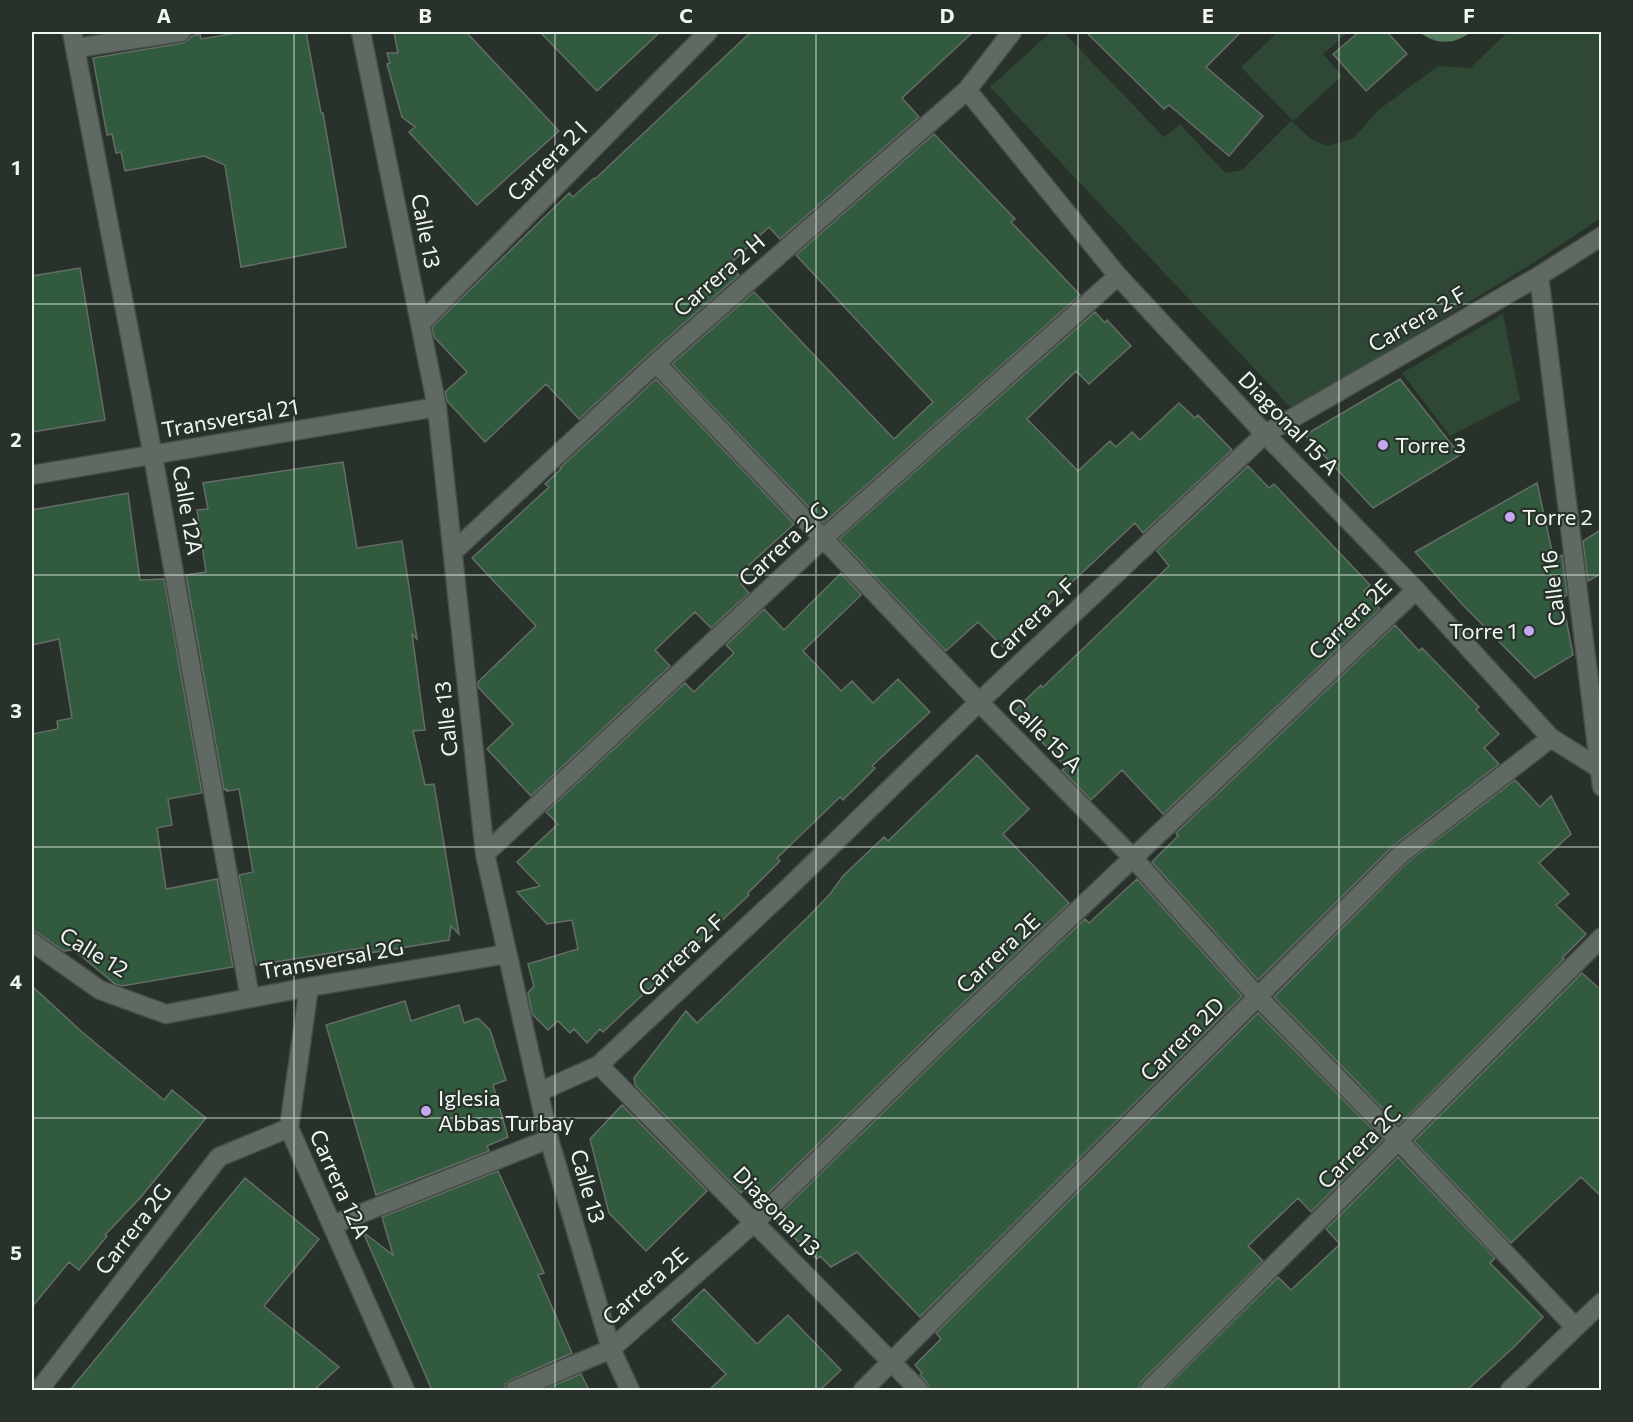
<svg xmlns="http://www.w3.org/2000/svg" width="1633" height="1422" font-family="Commissioner,sans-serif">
  <rect width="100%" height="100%" fill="#28312a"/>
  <path fill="#2f4836" d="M 1051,32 L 1063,32 L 1164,137 L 1180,124 L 1225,173 L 1242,170 L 1291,121 L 1311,139 L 1328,146 L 1354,138 L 1377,111 L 1438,66 L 1470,68 L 1508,32 L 1601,32 L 1601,218 L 1533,263 L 1293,410 L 990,87 Z
    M 1278,32 L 1348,32 L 1323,54 L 1342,76 L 1293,121 L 1241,67 Z
    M 1503,314 L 1520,400 L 1450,436 L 1402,373 Z"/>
  <path fill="#537c5e" d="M 1419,32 L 1471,32 C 1454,45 1436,45 1419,32 Z"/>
  <path fill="#325a3e" stroke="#646e66" stroke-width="1.5" d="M 243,32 L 306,32 L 321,113 L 323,113 L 346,247 L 241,267 L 225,165 L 204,156 L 125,171 L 121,152 L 116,153 L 112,134 L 107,135 L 93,58 L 183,43 L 188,40 L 192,36 L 200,34 L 201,39 Z
    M 394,32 L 466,32 L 559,131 L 477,205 L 409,132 L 415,127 L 402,117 L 387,64 L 390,63 L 387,53 L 398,53 Z
    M 540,32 L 660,32 L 597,91 Z
    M 751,32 L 973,32 L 902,98 L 919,117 L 780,239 L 769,227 L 729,265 L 739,275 L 648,355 L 579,419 L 546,384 L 485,442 L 447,401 L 445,392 L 467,372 L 434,337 L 432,327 L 569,193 L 573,197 L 594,178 L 595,179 Z
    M 1086,32 L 1241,32 L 1206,67 L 1263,116 L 1229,156 L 1169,105 L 1164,109 Z
    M 1359,32 L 1387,32 L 1407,54 L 1366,91 L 1333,54 Z
    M 934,134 L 1015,219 L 1011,222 L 1080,295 L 824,523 L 672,364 L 754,292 L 894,439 L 933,402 L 796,255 Z
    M 80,268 L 105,420 L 32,432 L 32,276 Z
    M 1095,312 L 1105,323 L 1107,320 L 1131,346 L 1089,384 L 1076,371 L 1027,419 L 1078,471 L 1110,441 L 1116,447 L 1132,432 L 1140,440 L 1179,403 L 1195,418 L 1198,415 L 1232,450 L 1143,533 L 1135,523 L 1003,647 L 978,622 L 946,651 L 839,539 Z
    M 656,379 L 794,524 L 737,576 L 743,582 L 741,584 L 749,593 L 711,628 L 695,612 L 655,650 L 670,666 L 531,796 L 487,749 L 513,724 L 478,687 L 478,682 L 536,626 L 472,558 L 549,487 L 545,484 L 561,469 L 560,468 Z
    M 1400,379 L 1460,455 L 1373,508 L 1305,435 Z
    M 343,462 L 357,548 L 402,541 L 417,639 L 412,634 L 425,730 L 413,731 L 425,785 L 434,784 L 459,934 L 451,926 L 449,940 L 363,954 L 363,948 L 256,965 L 239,875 L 253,872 L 239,789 L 227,791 L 227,789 L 224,790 L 186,575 L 206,572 L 197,510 L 208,509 L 203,483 Z
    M 1248,466 L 1269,488 L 1274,484 L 1370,585 L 1364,591 L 1380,609 L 1163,814 L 1122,770 L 1091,800 L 1062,770 L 1066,767 L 1013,712 L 1041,685 L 1042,688 L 1169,566 L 1157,551 Z
    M 1537,483 L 1554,560 L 1562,555 L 1567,595 L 1562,598 L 1573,655 L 1535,678 L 1463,605 L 1415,552 Z
    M 128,493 L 140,580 L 164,579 L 202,793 L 168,799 L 172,825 L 157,828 L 166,889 L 217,879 L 233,967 L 122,986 L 115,984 L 74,950 L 64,951 L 38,933 L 32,931 L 32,734 L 58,729 L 57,721 L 72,718 L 59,639 L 32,645 L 32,510 Z
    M 1602,529 L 1602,573 L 1588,581 L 1583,541 Z
    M 841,573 L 861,595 L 803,651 L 841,691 L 852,681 L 873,703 L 898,679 L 930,712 L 872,766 L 875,768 L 843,800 L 840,797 L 777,858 L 780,861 L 748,893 L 749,895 L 603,1032 L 600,1029 L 587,1043 L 574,1029 L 570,1033 L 558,1021 L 548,1030 L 532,1014 L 528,993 L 534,986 L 528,964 L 578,949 L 572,920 L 547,924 L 517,892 L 540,886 L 517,862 L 558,824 L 546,812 L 685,683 L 694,692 L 734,653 L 726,645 L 764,609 L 784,630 Z
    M 1395,625 L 1419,651 L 1422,648 L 1479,707 L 1476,710 L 1499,734 L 1484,748 L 1499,764 L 1393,846 L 1258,980 L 1152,862 L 1178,836 L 1176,833 Z
    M 977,755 L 1029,809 L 1003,834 L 1069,903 L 939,1026 L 758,1203 L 744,1190 L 741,1193 L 723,1175 L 635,1085 L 634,1078 L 686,1011 L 697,1023 L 808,917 L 830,894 L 843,876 L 884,837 L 888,841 Z
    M 1515,780 L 1540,807 L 1551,796 L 1571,834 L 1539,863 L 1569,894 L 1556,905 L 1586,934 L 1562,958 L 1564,959 L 1399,1125 L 1274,997 L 1408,862 Z
    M 1137,879 L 1242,996 L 920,1317 L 857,1252 L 831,1267 L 820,1256 L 817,1259 L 774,1219 L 955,1042 L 1085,919 L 1089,923 Z
    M 1582,973 L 1602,991 L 1602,1197 L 1581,1177 L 1511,1243 L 1414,1141 Z
    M 32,986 L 82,1032 L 164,1100 L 172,1090 L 206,1118 L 140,1198 L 105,1235 L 107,1236 L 79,1270 L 69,1262 L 32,1307 Z
    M 405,1001 L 411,1021 L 459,1005 L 464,1023 L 478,1018 L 490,1030 L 506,1080 L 493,1085 L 508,1137 L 487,1146 L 489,1151 L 376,1195 L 326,1025 Z
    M 1258,1013 L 1383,1140 L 1311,1212 L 1298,1198 L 1248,1246 L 1263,1261 L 1141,1382 L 1138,1390 L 930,1390 L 927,1383 L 920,1375 L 922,1373 L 915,1365 L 941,1339 L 936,1333 Z
    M 622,1105 L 707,1191 L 646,1251 L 609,1213 L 590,1139 Z
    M 1398,1157 L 1495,1258 L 1490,1263 L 1543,1317 L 1515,1346 L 1467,1390 L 1164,1390 L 1278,1277 L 1291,1290 L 1340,1244 L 1326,1229 Z
    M 498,1171 L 544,1273 L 538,1275 L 572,1353 L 511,1380 L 506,1384 L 504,1390 L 432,1390 L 363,1232 L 393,1255 L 382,1217 Z
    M 245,1178 L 319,1239 L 264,1306 L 339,1367 L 314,1390 L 70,1390 Z
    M 704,1289 L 757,1344 L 788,1315 L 841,1370 L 820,1390 L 709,1390 L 726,1374 L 672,1320 Z
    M 581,1374 L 589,1390 L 542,1390 Z"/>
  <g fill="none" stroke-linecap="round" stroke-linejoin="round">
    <defs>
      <path id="minor" d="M 72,32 L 153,456 L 250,998
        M 361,32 L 437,407 L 485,854 L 549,1139 L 611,1349 L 630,1390
        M 76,48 L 181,32
        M 967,90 L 1118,276 L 1265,434 L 1416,590 L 1551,738 L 1599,768 L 1602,766
        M 1539,276 L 1602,787
        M 420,324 L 708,32
        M 656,363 L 979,702 L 1134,859 L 1258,997 L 1399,1141 L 1575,1327
        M 32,475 L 437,407
        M 453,552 L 656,363 L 967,90 L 1012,32
        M 485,854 L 824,538 L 1118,276
        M 32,942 L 100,990 L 166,1014 L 309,987 L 507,954
        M 309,987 L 289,1128 L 405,1390
        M 599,1065 L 919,1390
        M 539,1092 L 599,1065 L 785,891 L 979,702 L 1265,434 L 1539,276 L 1602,236
        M 332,1225 L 549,1139
        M 39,1390 L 219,1157 L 289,1128
        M 515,1390 L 611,1349 L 755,1222 L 947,1034 L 1416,590
        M 863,1390 L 1401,854 L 1551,738
        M 1149,1390 L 1602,937
        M 1510,1390 L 1602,1302"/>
    </defs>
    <use href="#minor" stroke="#474e49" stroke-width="21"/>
    <use href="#minor" stroke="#606a63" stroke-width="18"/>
  </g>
  <path fill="none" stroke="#f1f7f2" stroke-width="1.5" stroke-opacity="0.55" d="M 294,32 L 294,1390M 555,32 L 555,1390M 816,32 L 816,1390M 1078,32 L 1078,1390M 1339,32 L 1339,1390M 32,304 L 1602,304M 32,575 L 1602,575M 32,847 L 1602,847M 32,1118 L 1602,1118"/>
  <g fill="#c4a7f1" stroke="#28312a" stroke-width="2">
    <circle cx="1383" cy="445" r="6"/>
    <circle cx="1510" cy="517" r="6"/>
    <circle cx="1529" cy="631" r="6"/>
    <circle cx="426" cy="1111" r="6"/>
  </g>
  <g text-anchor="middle" stroke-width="4.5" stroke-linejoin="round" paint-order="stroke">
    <g font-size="22" fill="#f1f7f2" stroke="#28312a">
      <text transform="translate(547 161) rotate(-45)" y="8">Carrera 2 I</text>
      <text transform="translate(426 231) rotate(79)" y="8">Calle 13</text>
      <text transform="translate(719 275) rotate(-41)" y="8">Carrera 2 H</text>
      <text transform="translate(1417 319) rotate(-30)" y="8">Carrera 2 F</text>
      <text transform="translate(230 418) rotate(-10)" y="8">Transversal 21</text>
      <text transform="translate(1289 423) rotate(46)" y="8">Diagonal 15 A</text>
      <text transform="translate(188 510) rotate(80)" y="8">Calle 12A</text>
      <text transform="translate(783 544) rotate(-43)" y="8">Carrera 2 G</text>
      <text transform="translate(1553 588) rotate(-97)" y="8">Calle 16</text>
      <text transform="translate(1032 619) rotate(-43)" y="8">Carrera 2 F</text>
      <text transform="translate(1350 619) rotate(-44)" y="8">Carrera 2E</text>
      <text transform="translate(446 719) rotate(-96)" y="8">Calle 13</text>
      <text transform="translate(1045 735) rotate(45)" y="8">Calle 15 A</text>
      <text transform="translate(94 952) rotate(31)" y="8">Calle 12</text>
      <text transform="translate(998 953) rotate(-43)" y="8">Carrera 2E</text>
      <text transform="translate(681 955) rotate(-43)" y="8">Carrera 2 F</text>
      <text transform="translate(332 959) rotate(-10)" y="8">Transversal 2G</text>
      <text transform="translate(1182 1039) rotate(-45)" y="8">Carrera 2D</text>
      <text transform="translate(1359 1147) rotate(-45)" y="8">Carrera 2C</text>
      <text transform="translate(340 1184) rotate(66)" y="8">Carrera 12A</text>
      <text transform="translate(588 1186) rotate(74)" y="8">Calle 13</text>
      <text transform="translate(777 1211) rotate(46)" y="8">Diagonal 13</text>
      <text transform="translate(133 1229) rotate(-52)" y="8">Carrera 2G</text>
      <text transform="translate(645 1286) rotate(-41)" y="8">Carrera 2E</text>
    </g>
    <g font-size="22" fill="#f1f7f2" stroke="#28312a" text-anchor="start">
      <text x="1395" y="453">Torre 3</text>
      <text x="1522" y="525">Torre 2</text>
      <text x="1517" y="639" text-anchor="end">Torre 1</text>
      <text x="438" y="1106">Iglesia<tspan x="438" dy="25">Abbas Turbay</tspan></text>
    </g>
  </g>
  <rect width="1633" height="1422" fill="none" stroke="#28312a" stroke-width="66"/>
  <rect x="33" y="33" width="1567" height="1356" fill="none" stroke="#f1f7f2" stroke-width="2"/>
  <g font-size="20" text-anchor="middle" font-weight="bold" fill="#f1f7f2">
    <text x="164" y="23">A</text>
    <text x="425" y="23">B</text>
    <text x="686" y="23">C</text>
    <text x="947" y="23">D</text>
    <text x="1208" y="23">E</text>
    <text x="1469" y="23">F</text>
    <text x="16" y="175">1</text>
    <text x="16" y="447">2</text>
    <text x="16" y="718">3</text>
    <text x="16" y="989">4</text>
    <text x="16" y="1260">5</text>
  </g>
</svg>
